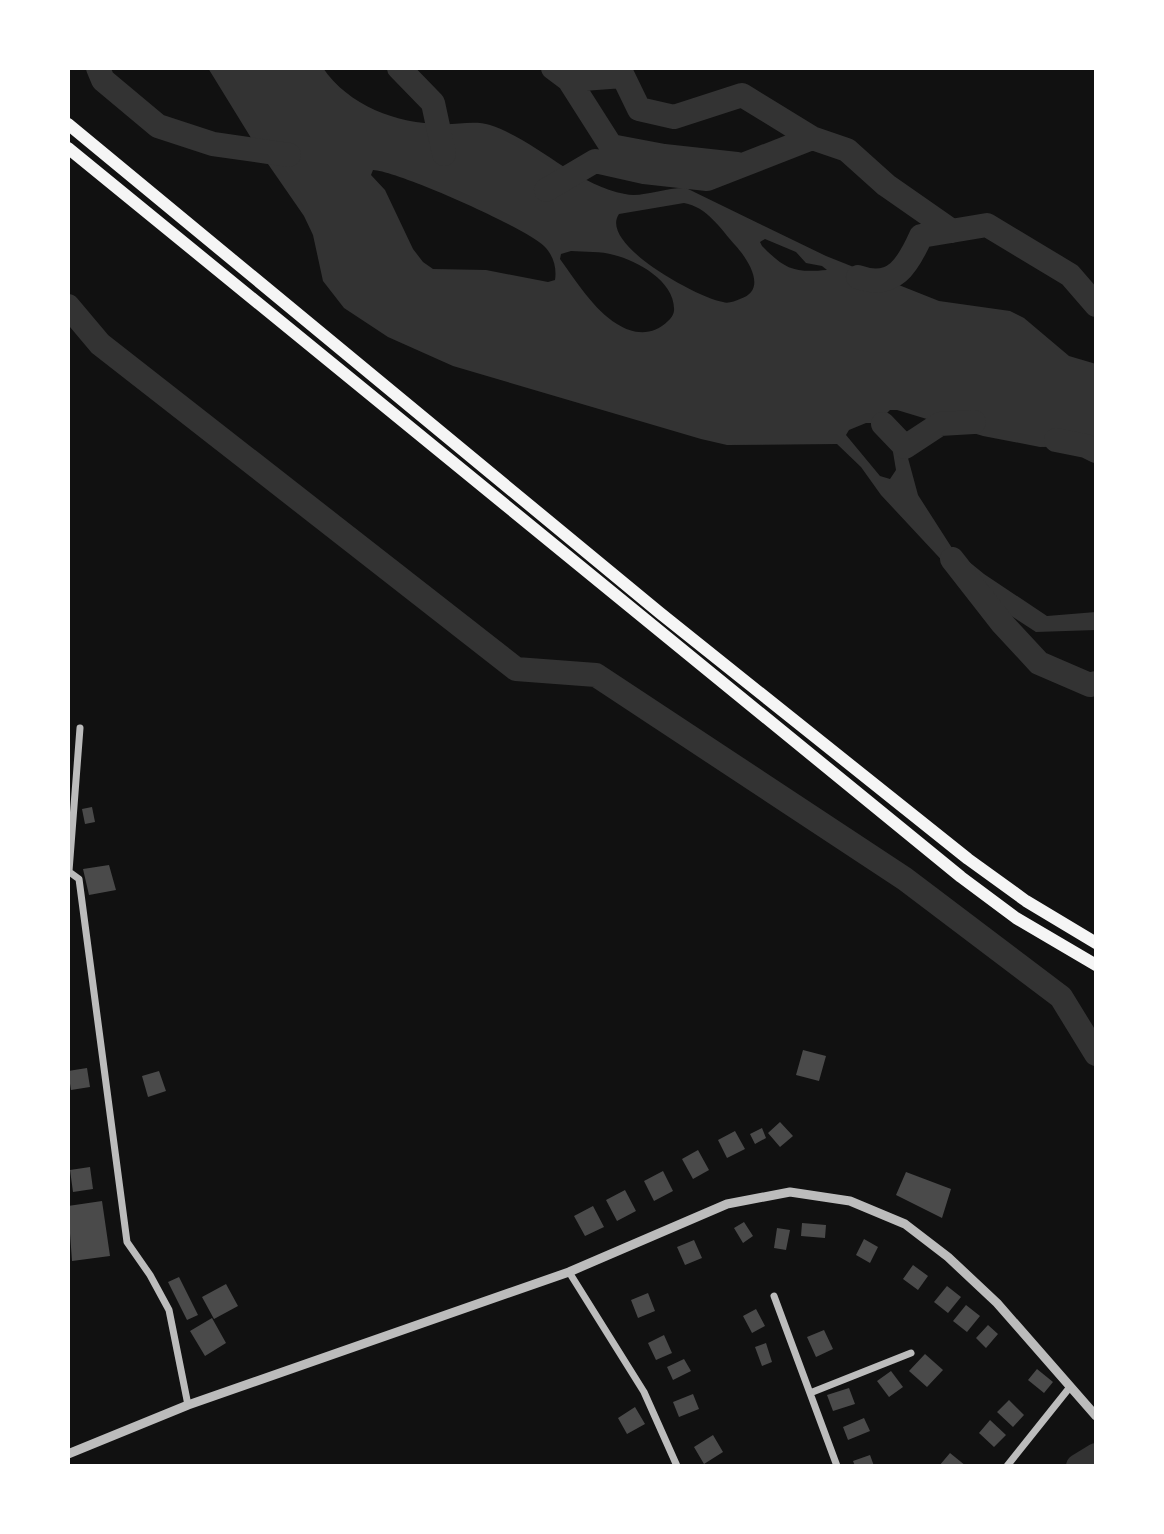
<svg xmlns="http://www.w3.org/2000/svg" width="1164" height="1534" font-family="'Exo 2',sans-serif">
  <rect width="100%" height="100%" fill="#111"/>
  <path fill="#333" fill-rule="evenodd" d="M 208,68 L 323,68 C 348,105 397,124 441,124 C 456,125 475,120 490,125 C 538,141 574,184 625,194 C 642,198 666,187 686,188 L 826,256 L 939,301 L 1010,311 L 1024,318 L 1069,356 L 1096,364 L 1096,446 L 1040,447 L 983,436 L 897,410 L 890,410 L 886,414 L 905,447 L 918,495 L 952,548 L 984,574 L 1047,616 L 1096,612 L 1096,630 L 1036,632 L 996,606 L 949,568 L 881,495 L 861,467 L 837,444 L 727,445 L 701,439 L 453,366 L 388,337 L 344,308 L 323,281 L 313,235 L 304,216 L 259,151 ZM 373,170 C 398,171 526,228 544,246 C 553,255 557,267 555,280 L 548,282 L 486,270 L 433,269 L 423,262 L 413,249 L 385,190 L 371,175 ZM 684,203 C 707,207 720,228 735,245 C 747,258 769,290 740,299 C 735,301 728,304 723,302 C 698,298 598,244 619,214 ZM 765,239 L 796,252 L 806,263 L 822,266 L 827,270 C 793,273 785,269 762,246 L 760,242 ZM 571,251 C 585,252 601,251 614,255 C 638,261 676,282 674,311 C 673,316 671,318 668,321 C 653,336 634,335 617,324 C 594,310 576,281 560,259 L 561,254 ZM 866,423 L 875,423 L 891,440 L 896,470 L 890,479 L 880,476 L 846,435 L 849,430 Z"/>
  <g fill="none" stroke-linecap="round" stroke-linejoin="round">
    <path stroke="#333" stroke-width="24" d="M 98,68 L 103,80 L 158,126 L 213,144 L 289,155
      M 399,68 L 433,103 L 444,154
      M 553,68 L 569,80 L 611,146 L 664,156 L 737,164
      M 569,80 L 623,76 L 639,109 L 674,117 L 742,95 L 812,138
      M 546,190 L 595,161 L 644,172 L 707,179 L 812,138 L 847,150 L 886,185 L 952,231
      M 858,277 C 894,290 908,265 921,236 L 987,225 L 1070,275 L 1096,305
      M 68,306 L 100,344 L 516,669 L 596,675 L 905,879 L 1061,997 L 1096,1054
      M 883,424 L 905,447 L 940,424 L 974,422
      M 1056,440 L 1086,446 L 1096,451
      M 952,559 L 1002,623 L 1039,663 L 1090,685 L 1096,683
      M 1078,1466 L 1096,1455"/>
  </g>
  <path fill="#4a4a4a" d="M 92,807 L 95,822 L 85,824 L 82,809 Z
    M 109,865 L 116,890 L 89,895 L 83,869 Z
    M 803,1050 L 826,1056 L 819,1081 L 796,1075 Z
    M 87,1068 L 90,1087 L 71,1090 L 68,1071 Z
    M 159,1071 L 166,1091 L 148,1097 L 142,1076 Z
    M 780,1122 L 793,1136 L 780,1147 L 768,1133 Z
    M 762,1128 L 766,1138 L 755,1144 L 750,1134 Z
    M 735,1131 L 745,1149 L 727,1158 L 718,1140 Z
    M 698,1150 L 709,1170 L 693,1179 L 682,1159 Z
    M 90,1167 L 93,1189 L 73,1192 L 70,1170 Z
    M 663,1171 L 673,1191 L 654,1201 L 644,1181 Z
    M 906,1172 L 951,1189 L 942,1218 L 896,1195 Z
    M 625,1190 L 636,1211 L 617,1221 L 606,1200 Z
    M 102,1201 L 110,1256 L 72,1261 L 68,1206 Z
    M 593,1206 L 604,1227 L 585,1236 L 574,1216 Z
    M 744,1222 L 753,1236 L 743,1243 L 734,1228 Z
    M 802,1223 L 826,1225 L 825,1238 L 801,1236 Z
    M 777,1228 L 790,1230 L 786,1250 L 774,1248 Z
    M 864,1239 L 878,1247 L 870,1263 L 856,1255 Z
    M 694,1240 L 702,1258 L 685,1265 L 677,1247 Z
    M 913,1265 L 928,1276 L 918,1290 L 903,1279 Z
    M 179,1277 L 198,1315 L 187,1320 L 168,1282 Z
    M 226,1284 L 238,1306 L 214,1319 L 202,1297 Z
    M 947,1286 L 961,1297 L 948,1313 L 934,1302 Z
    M 648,1293 L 655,1311 L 638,1318 L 631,1300 Z
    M 966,1305 L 980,1316 L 967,1332 L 953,1321 Z
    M 756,1309 L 765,1326 L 752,1333 L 743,1316 Z
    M 212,1318 L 226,1343 L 205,1356 L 190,1331 Z
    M 988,1325 L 998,1334 L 986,1348 L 976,1338 Z
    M 824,1330 L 833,1349 L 816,1357 L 807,1337 Z
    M 664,1335 L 672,1353 L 656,1360 L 648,1343 Z
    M 766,1343 L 772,1362 L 762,1366 L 755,1347 Z
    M 925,1354 L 943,1370 L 927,1387 L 909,1371 Z
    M 684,1359 L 691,1371 L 673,1380 L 667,1367 Z
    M 1037,1369 L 1053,1382 L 1044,1393 L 1028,1380 Z
    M 891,1371 L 903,1387 L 889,1397 L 877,1381 Z
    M 849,1388 L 855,1404 L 833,1411 L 827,1395 Z
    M 693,1394 L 699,1409 L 679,1417 L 673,1402 Z
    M 1009,1400 L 1024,1415 L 1013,1427 L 997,1412 Z
    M 635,1407 L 645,1424 L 627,1434 L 618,1418 Z
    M 864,1418 L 870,1431 L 848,1440 L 843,1427 Z
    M 990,1420 L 1006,1435 L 994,1447 L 979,1433 Z
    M 713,1435 L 723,1452 L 704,1464 L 694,1447 Z
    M 950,1453 L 966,1466 L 939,1466 Z
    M 870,1455 L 874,1466 L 855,1466 L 853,1461 Z"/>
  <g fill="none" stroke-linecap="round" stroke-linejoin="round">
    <path stroke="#bcbcbc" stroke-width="7" d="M 68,871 L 79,879 L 127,1242 L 150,1275 L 169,1310 L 188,1405
      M 69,871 L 80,728
      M 569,1272 L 644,1392 L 677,1466
      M 774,1296 L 837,1466
      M 810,1393 L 911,1353
      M 1007,1466 L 1070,1387"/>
    <path stroke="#bcbcbc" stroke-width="9" d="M 68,1454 L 188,1405 L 569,1272 L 727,1204 L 790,1192 L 850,1201 L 905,1224 L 948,1257 L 997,1303 L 1096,1416"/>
    <path stroke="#f5f5f5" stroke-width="12" d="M 68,124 L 660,613 L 968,859 L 1026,901 L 1096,943
      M 68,148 L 961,877 L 1016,918 L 1096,965"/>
  </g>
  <rect width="1164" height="1534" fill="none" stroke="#ffffff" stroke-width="140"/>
</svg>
